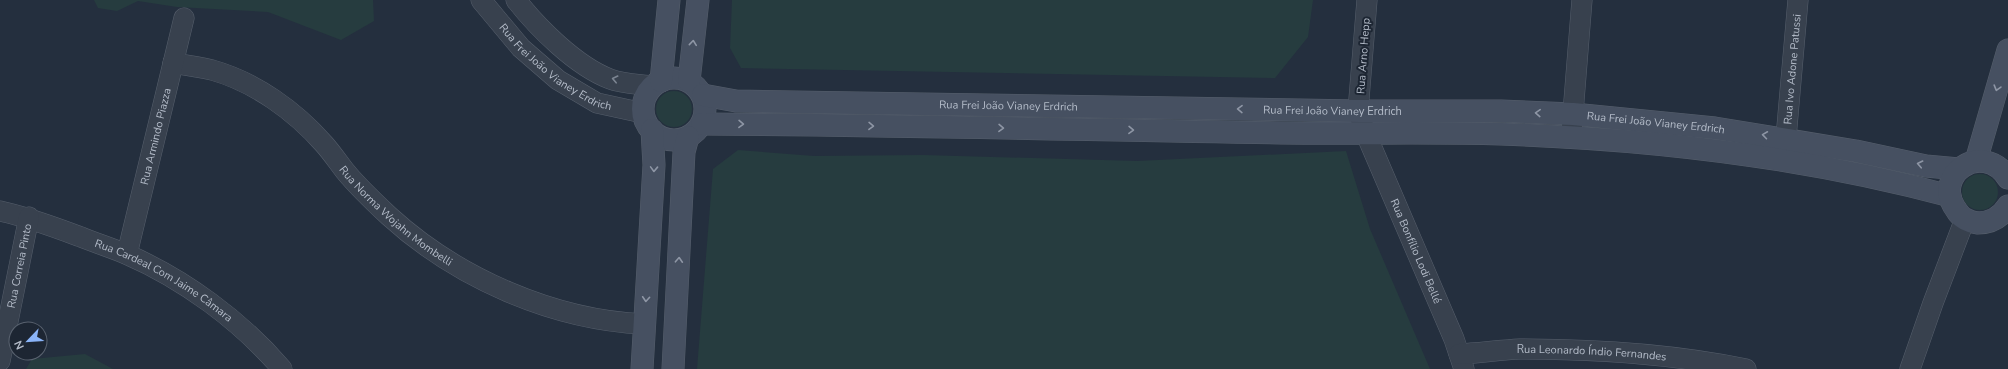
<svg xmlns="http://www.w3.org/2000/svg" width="2008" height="369" font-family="'Nunito Sans',sans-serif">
  <rect width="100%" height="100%" fill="#242f3e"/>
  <path fill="#263c3f" d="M 94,0 L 373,0 L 374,21 L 341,40 L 268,12 L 177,7 L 138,1 L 117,11 L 98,8 Z
    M 732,0 L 1313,0 L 1308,37 L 1275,78 L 741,68 L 730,48 Z
    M656 109a18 18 0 1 1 36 0a18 18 0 1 1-36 0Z
    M 738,150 L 814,156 L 923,155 L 1137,161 L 1346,151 L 1370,229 L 1430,369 L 697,369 L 713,169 Z
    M1962 192a18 18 0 1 1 36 0a18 18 0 1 1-36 0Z
    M 85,354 L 113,369 L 26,369 L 32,359 Z"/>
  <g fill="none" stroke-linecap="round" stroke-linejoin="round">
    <defs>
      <g id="street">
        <path id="s1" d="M 481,0 L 521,48 L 558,80 L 597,103 L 643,113"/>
        <path d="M 516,0 C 538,28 576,66 610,79 C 623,84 639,84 653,86"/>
        <path id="s2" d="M 1367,0 L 1358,111 L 1366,134 L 1454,339 L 1464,369"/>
        <path id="s3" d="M 173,63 C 186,65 199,67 212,70 C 255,82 295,111 324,144 C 332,153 338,162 345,171 C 358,187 374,202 389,216 C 457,278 553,320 644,324"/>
        <path d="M 1571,138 L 1582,0"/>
        <path id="s4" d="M 1786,138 L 1798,0"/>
        <path id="s5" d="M 0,211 C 28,217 54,227 81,237 C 96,243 112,248 126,254 C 184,279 241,321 282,369"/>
        <path id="s6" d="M 127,254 L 184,18"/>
        <path id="s7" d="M 1459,354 C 1479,353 1500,350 1520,349 C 1595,349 1673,354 1746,369"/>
        <path id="s8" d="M 0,361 L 29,217"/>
        <path d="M 1910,369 L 1933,303 L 1965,219"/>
      </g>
      <g id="secondary">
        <circle cx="674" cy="109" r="31"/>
        <path d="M 661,81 L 669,0"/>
        <path d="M 689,81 L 698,0"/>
        <path id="s9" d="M 703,95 L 736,101 L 1358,111 L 1501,111 L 1573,114 L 1715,128 L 1856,151 L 1926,166 L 1959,169"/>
        <path d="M 702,124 C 895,125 1088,130 1281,133 C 1354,134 1428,132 1501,134 C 1651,139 1805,157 1950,196"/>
        <path d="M 1976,161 L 2008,50"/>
        <path d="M 2008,178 C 1982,139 1930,176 1957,211 C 1961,218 1970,222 1978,223 C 1991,223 2001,217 2008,206"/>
        <path d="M 642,369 L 654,165 L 652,130"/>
        <path d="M 673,369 L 684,152 L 688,137"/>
      </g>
    </defs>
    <use href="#street" stroke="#565f6c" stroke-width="21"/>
    <use href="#secondary" stroke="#565f6c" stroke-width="23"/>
    <use href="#street" stroke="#38414e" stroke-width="20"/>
    <use href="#secondary" stroke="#465061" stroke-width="22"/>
  </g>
  <defs><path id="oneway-chevron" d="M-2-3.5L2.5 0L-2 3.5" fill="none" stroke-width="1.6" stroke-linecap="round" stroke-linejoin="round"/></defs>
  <g stroke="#8e96a5">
    <use href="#oneway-chevron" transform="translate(693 43) rotate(-84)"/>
    <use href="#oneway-chevron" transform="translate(1997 88) rotate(106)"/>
    <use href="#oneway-chevron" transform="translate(1240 109) rotate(-179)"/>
    <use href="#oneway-chevron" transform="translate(1538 113) rotate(-177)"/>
    <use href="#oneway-chevron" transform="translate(741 124) rotate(1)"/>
    <use href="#oneway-chevron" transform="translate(871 126) rotate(1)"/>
    <use href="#oneway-chevron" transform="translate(1001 128) rotate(1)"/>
    <use href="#oneway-chevron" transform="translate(1131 130) rotate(1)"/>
    <use href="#oneway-chevron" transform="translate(1765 135) rotate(-172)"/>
    <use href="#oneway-chevron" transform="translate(1920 164) rotate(-168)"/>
    <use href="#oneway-chevron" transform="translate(654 169) rotate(92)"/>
    <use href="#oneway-chevron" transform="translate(679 260) rotate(-87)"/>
    <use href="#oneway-chevron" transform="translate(646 299) rotate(94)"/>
  </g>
  <use stroke="#7c8592" href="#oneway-chevron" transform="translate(615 79) rotate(-167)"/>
  <g text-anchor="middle" stroke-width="4" stroke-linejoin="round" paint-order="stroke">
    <g font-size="11" fill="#b4bcc9" stroke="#1d2633">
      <text transform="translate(1363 56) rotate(-86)" y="4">Rua Arno Hepp</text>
      <text dy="4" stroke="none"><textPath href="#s1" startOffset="102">Rua Frei João Vianey Erdrich</textPath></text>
      <text dy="4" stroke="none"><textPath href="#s4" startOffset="69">Rua Ivo Adone Patussi</textPath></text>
      <text dy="4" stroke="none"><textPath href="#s9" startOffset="306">Rua Frei João Vianey Erdrich</textPath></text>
      <text dy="4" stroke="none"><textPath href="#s9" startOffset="630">Rua Frei João Vianey Erdrich</textPath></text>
      <text dy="4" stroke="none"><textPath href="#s9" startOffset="954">Rua Frei João Vianey Erdrich</textPath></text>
      <text dy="4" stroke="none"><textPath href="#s6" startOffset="121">Rua Armindo Piazza</textPath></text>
      <text dy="4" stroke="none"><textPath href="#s3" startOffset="278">Rua Norma Wojahn Mombelli</textPath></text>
      <text dy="4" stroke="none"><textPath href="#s2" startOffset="263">Rua Bonfílio Lodi Bellé</textPath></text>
      <text dy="4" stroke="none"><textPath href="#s8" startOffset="97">Rua Correia Pinto</textPath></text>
      <text dy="4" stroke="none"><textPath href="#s5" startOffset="179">Rua Cardeal Com Jaime Câmara</textPath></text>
      <text dy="4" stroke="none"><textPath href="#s7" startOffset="133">Rua Leonardo Índio Fernandes</textPath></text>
    </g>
  </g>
  <g transform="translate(28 341) rotate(245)"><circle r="19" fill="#1d2633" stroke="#59626f"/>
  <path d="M0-3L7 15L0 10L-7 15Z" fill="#8ab4f8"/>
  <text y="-6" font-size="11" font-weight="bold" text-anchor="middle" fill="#b4bcc9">N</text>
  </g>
</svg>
